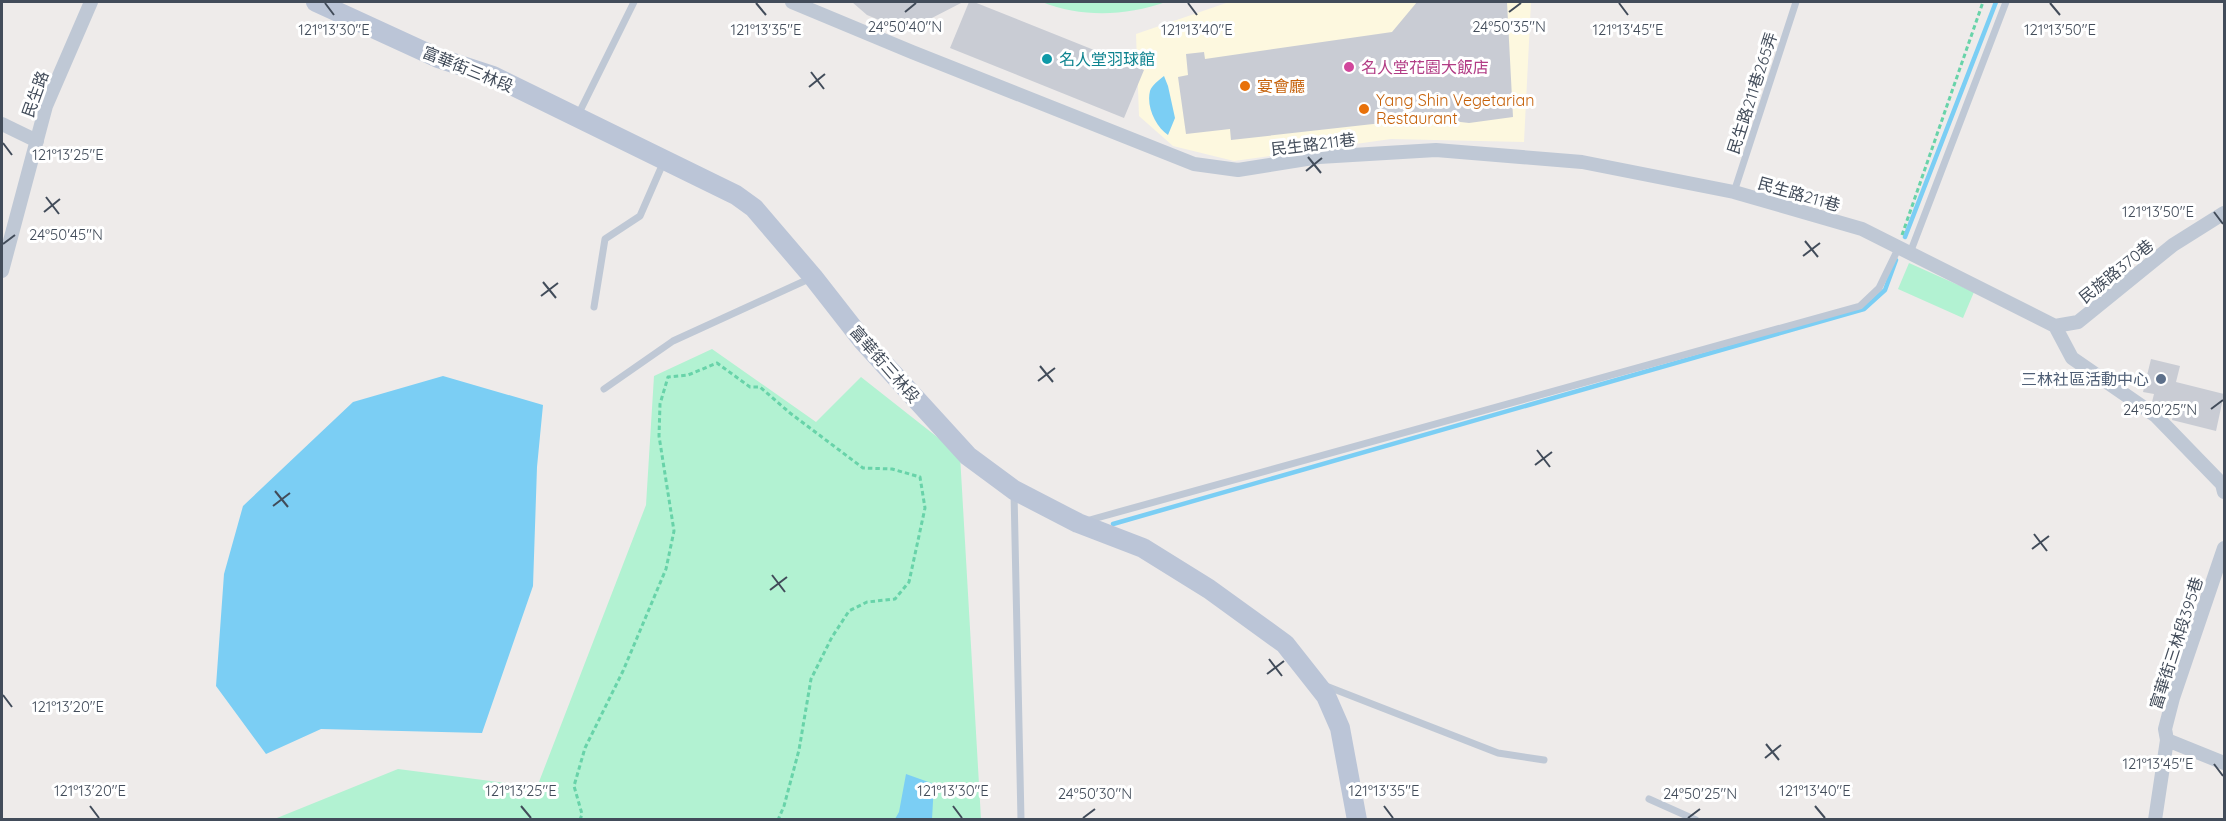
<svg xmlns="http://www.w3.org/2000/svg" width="2226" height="821" font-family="Quicksand,'Noto Sans TC',sans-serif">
  <rect width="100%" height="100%" fill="#eeebea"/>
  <path fill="#fdf8df" d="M 1229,2 L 1531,2 L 1524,142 L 1391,139 L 1234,161 L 1173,146 L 1139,116 L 1136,34 Z"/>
  <path fill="#b2f2d2" d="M 1042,2 L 1166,2 C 1126,16 1082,18 1042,2 Z
    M 1909,263 L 1974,292 L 1963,318 L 1898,289 Z
    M 712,349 L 816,422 L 861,377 L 960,455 L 981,819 L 272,820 L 398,769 L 537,787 L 646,505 L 654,376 Z"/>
  <path fill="#7bcef4" d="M 1164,76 L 1168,86 L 1175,118 L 1168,135 C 1156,127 1146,107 1150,91 C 1152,85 1159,80 1164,76 Z
    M 443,376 L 543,405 L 537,467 L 533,586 L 482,733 L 321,729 L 266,754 L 216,686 L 224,574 L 243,506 L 353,402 Z
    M 906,774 L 934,784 L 932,819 L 895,819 L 899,812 Z"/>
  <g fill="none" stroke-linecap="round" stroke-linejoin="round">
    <path stroke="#7bcef4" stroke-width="4.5" d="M 1905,237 L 1996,2
      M 1113,524 L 1864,309 L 1885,290 L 1896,260"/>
  </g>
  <path fill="#c9ccd4" d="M 852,2 L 963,2 L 928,20 L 912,25 L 889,24 L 867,15 Z
    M 969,2 L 974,2 L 1144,70 L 1124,118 L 950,48 Z
    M 1417,2 L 1507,2 L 1513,117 L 1469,123 L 1427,118 L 1231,140 L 1230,129 L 1186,134 L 1178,77 L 1188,75 L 1186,54 L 1204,52 L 1205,59 L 1392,32 Z
    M 2151,359 L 2180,366 L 2176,382 L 2224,394 L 2216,431 L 2172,420 L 2175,408 L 2152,402 L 2154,394 L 2143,392 Z"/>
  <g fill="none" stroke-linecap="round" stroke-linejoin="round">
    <path stroke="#68d3a9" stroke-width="3" stroke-dasharray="4.5 3" stroke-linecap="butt" d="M 1902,235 L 1983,2
      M 580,820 L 582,814 L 574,786 L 585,748 L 623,671 L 666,569 L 674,531 L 659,436 L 660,404 L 668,377 L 688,375 L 717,363 L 750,387 L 760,387 L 790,413 L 863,468 L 892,469 L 920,477 L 925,508 L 909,582 L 895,599 L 867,602 L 849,611 L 832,637 L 811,679 L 799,750 L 784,806 L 778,820"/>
    <path stroke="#bfc8d5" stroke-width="7" d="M 578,115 L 634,2
      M 1734,192 L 1796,2
      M 1910,253 L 2006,2
      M 594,307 L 605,239 L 640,216 L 664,161
      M 604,389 L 673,341 L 811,278
      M 1014,492 L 1021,820
      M 1086,521 L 1860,306 L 1879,288 L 1899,247
      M 1326,686 L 1498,753 L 1544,760
      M 1649,799 L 1696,820"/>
    <path stroke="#bfc8d5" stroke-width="14" d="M 792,2 L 912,52 L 1194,164 L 1238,170 L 1319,157 L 1436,150 L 1582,162 L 1734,192 L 1862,229 L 2055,326
      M 2,124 L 37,141
      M 2,271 L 46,106 L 91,2
      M 2055,326 L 2072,358 L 2156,416 L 2222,484 L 2224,492
      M 2055,326 L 2078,322 L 2173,245 L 2224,213
      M 2167,740 L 2224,763
      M 2155,820 L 2167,740 L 2165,729 L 2173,698 L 2224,548"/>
    <path stroke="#bbc5d7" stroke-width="20" d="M 316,2 L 438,58 L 493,76 L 736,195 L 754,208 L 813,277 L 863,341 L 968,456 L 1014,490 L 1078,523 L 1143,548 L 1209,589 L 1285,644 L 1326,696 L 1340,728 L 1357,820"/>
  </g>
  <path fill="none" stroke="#424c5a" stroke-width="2" d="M 325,3 L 334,15M 756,3 L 766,15M 1188,3 L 1197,15M 1619,3 L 1628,15M 2050,3 L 2060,15M 905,12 L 916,3M 1509,12 L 1521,3M 811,72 L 824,89M 809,87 L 825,74M 3,143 L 12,155M 1308,157 L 1321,173M 1306,171 L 1322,158M 46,197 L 59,214M 44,212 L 60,199M 2214,212 L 2223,224M 1805,241 L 1818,257M 3,244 L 15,235M 1803,256 L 1820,243M 543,282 L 556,298M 541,296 L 558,283M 1040,366 L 1053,382M 1038,381 L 1055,368M 2211,409 L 2223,400M 1537,450 L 1550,467M 1535,465 L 1552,452M 275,491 L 288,507M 273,506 L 290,493M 2034,534 L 2047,551M 2032,549 L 2049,536M 772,575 L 785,592M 770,590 L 787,577M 1269,659 L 1282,676M 1267,674 L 1284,661M 3,695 L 12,707M 1766,744 L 1779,760M 1765,758 L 1781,745M 2214,764 L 2223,776M 90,806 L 99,818M 521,806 L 531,818M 953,806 L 962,818M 1384,806 L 1393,818M 1815,806 L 1825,818M 1083,818 L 1095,809M 1688,818 L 1700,809"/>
  <circle fill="#0f9aa8" stroke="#fff" stroke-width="2" cx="1047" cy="59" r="6"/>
  <circle fill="#d1479c" stroke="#fff" stroke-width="2" cx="1349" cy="67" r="6"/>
  <g fill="#e8710a" stroke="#fff" stroke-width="2">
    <circle cx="1245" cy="86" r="6"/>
    <circle cx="1364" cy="109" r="6"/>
  </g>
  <circle fill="#5c6f8a" stroke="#fff" stroke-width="2" cx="2161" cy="379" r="6"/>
  <g text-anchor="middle" stroke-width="6" stroke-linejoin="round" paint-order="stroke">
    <g font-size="16" fill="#0d838f" stroke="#fff" text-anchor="start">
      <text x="1059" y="65">名人堂羽球館</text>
    </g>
    <g font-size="16" fill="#b23c85" stroke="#fff" text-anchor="start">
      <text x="1361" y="73">名人堂花園大飯店</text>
    </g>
    <g font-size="16" fill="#424c5a" stroke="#fff">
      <text transform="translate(468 69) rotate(22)" y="6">富華街三林段</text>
      <text transform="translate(1752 93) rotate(-72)" y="6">民生路211巷265弄</text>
      <text transform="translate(35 94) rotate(-70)" y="6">民生路</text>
      <text transform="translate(1313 144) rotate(-7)" y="6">民生路211巷</text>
      <text transform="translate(1799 194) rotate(16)" y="6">民生路211巷</text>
      <text transform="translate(2116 271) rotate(-39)" y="6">民族路370巷</text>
      <text transform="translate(885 364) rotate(49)" y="6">富華街三林段</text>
      <text transform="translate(2176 643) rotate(-72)" y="6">富華街三林段395巷</text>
    </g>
    <g font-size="16" fill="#c56008" stroke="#fff" text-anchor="start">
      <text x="1257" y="92">宴會廳</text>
      <text x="1376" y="106">Yang Shin Vegetarian<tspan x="1376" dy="18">Restaurant</tspan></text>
    </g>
    <g font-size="16" fill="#4e5e75" stroke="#fff" text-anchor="end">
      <text x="2149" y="385">三林社區活動中心</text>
    </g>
  </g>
  <g font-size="15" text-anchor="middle" fill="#424c5a" stroke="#fff" stroke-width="6" stroke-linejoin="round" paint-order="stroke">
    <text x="905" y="32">24°50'40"N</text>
    <text x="1509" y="32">24°50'35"N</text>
    <text x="2060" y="35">121°13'50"E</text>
    <text x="334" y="35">121°13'30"E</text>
    <text x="766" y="35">121°13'35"E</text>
    <text x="1197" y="35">121°13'40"E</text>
    <text x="1628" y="35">121°13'45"E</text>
    <text x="68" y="160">121°13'25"E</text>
    <text x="2158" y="217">121°13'50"E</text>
    <text x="66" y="240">24°50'45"N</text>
    <text x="2160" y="415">24°50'25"N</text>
    <text x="68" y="712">121°13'20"E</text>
    <text x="2158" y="769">121°13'45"E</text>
    <text x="90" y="796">121°13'20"E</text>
    <text x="521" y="796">121°13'25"E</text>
    <text x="953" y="796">121°13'30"E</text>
    <text x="1384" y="796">121°13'35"E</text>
    <text x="1815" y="796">121°13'40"E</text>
    <text x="1095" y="799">24°50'30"N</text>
    <text x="1700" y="799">24°50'25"N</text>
  </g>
  <rect width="2226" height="821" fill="none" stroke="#424c5a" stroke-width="6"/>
</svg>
